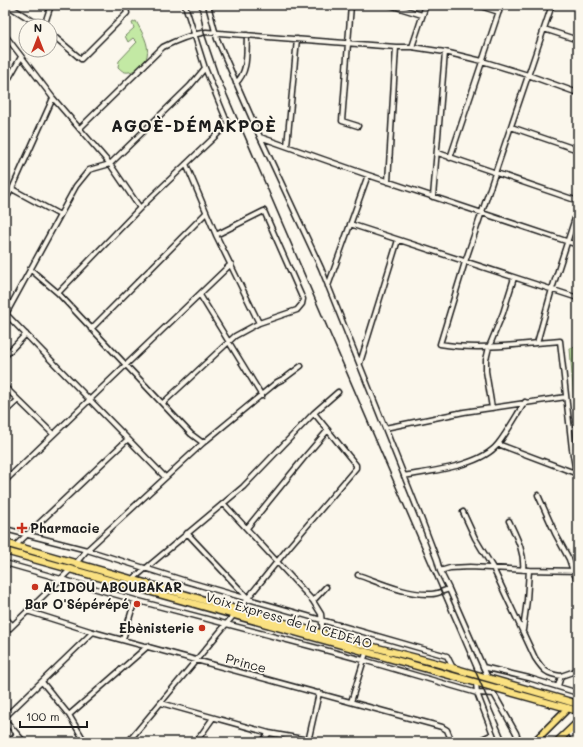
<svg xmlns="http://www.w3.org/2000/svg" width="583" height="747" font-family="Mali,sans-serif">
  <rect width="100%" height="100%" fill="#fbf7ec"/>
  <filter id="ink" filterUnits="userSpaceOnUse"><feTurbulence type="fractalNoise" baseFrequency=".025" numOctaves="2"/><feDisplacementMap in="SourceGraphic" scale="8" xChannelSelector="R" yChannelSelector="G"/><feConvolveMatrix kernelMatrix="1 2 1 2 8 2 1 2 1" color-interpolation-filters="sRGB"/></filter>
  <g filter="url(#ink)">
    <path fill="#c3e9a4" stroke="#708260" d="M 136,21 C 141,31 150,44 147,56 C 146,62 135,72 129,72 C 124,73 121,70 118,67 L 119,61 L 137,42 L 133,38 L 128,42 L 125,36 L 134,28 L 132,23 Z
      M 578,347 L 578,456 L 570,348 Z"/>
    <g fill="none" stroke-linecap="round" stroke-linejoin="round">
      <defs>
        <path id="minor" d="M 7,5 L 41,26
          M 208,5 L 217,39 L 260,137 L 321,268 L 421,518 L 437,560 L 440,571 L 449,589 L 488,678
          M 351,5 L 342,121 L 358,126
          M 390,5 L 422,15
          M 477,5 L 499,12
          M 552,5 L 465,262 L 440,344 C 479,351 520,344 560,341 L 572,449 L 578,485
          M 44,26 L 51,5
          M 544,29 L 578,40
          M 50,33 L 81,59 L 127,13 L 125,5
          M 5,35 L 53,98 L 110,164 L 140,208
          M 412,47 L 426,5
          M 236,83 C 249,71 246,52 247,35
          M 5,85 L 21,57
          M 511,127 L 578,150
          M 80,128 L 163,47 C 177,40 190,35 206,32 L 396,47 L 412,47 L 445,52 L 482,61 L 528,75 L 578,93
          M 260,137 L 368,175 L 578,245
          M 287,146 L 297,39
          M 438,153 L 578,201
          M 450,158 L 501,5
          M 186,164 L 216,235 L 259,323
          M 388,182 L 396,47
          M 12,189 L 60,215
          M 433,197 L 445,52
          M 5,200 L 12,189 L 53,98
          M 350,224 L 578,298
          M 30,269 L 58,293 L 191,434 L 203,443
          M 328,286 L 368,175
          M 58,293 L 140,208 L 228,124 L 205,68 L 185,5
          M 200,295 L 262,396
          M 5,313 L 165,477
          M 6,314 L 76,186 L 89,170 L 110,164 L 190,86 L 205,68
          M 91,329 L 206,213
          M 537,343 L 552,289 L 578,209
          M 5,356 L 26,334
          M 360,363 L 398,240
          M 5,387 L 53,434
          M 163,403 L 235,336 L 259,323 L 297,310 L 302,304 L 303,299 L 301,295 L 264,211 L 216,235
          M 492,408 L 486,371 L 486,360 L 489,347 L 503,313 L 514,278
          M 5,412 L 18,400
          M 385,428 L 464,412 L 566,397
          M 498,444 L 575,473
          M 404,476 C 431,471 481,466 498,444 C 508,431 516,416 525,402
          M 5,481 L 231,264
          M 538,495 L 555,533 L 569,559 L 573,571 L 578,582
          M 224,504 L 313,601 L 321,614 L 323,634
          M 463,512 L 475,538 L 493,568 L 535,658 C 543,670 546,674 561,676
          M 509,521 C 516,536 525,552 523,570
          M 247,528 L 303,459 L 328,430
          M 5,529 L 87,550 L 189,582 L 447,656 L 453,668
          M 187,533 L 247,597
          M 15,546 L 128,439
          M 5,563 L 135,600 L 363,660 L 477,693 L 494,694 L 516,733 L 519,742
          M 76,563 L 87,550 L 203,443 L 277,382 L 285,378 L 301,366
          M 440,571 L 450,568 L 470,567 L 529,570 L 578,571
          M 358,575 C 381,583 406,595 431,594 C 437,594 443,591 449,589
          M 133,579 L 243,487 L 314,413 L 338,392
          M 313,601 L 326,587
          M 239,609 L 289,547 L 356,468 L 356,465 L 314,413
          M 27,611 L 93,632 L 442,727 L 447,730 L 452,742
          M 5,618 L 12,625
          M 523,630 L 527,600 L 529,570
          M 5,633 L 71,569
          M 123,639 L 135,600
          M 483,667 L 529,678 L 578,693
          M 42,682 L 69,715 L 85,742
          M 476,683 L 477,693 L 496,742
          M 558,686 L 561,676 L 578,670
          M 351,702 L 366,653
          M 161,703 L 269,733 L 319,742
          M 69,715 L 148,646
          M 5,717 L 93,632
          M 5,720 L 24,742
          M 570,731 L 575,742
          M 10,742 L 17,734
          M 128,742 L 233,616
          M 196,742 L 213,718
          M 262,742 L 269,733
          M 308,742 L 319,693
          M 476,742 L 493,734"/>
        <path id="primary" d="M 5,543 L 323,634 L 432,662 L 578,704
          M 5,551 L 578,711
          M 534,742 L 568,708
          M 557,742 L 578,722"/>
      </defs>
      <use href="#minor" stroke="#1c1c1c" stroke-width="7"/>
      <use href="#primary" stroke="#1c1c1c" stroke-width="9"/>
      <use href="#minor" stroke="#fbf7ec" stroke-width="4"/>
      <use href="#primary" stroke="#fae181" stroke-width="6"/>
      <path stroke="#1c1c1c" stroke-width="1.5" d="M 199,5 L 204,33 L 218,74 L 506,742"/>
    </g>
  </g>
  <g fill="#c8321e" stroke="#fbf7ec" stroke-width="1.5">
    <path d="M20 522h4v4h4v4h-4v4h-4v-4h-4v-4h4z"/>
    <circle cx="35" cy="587" r="4"/>
    <circle cx="137" cy="604" r="4"/>
    <circle cx="202" cy="628" r="4"/>
  </g>
  <g text-anchor="middle" stroke-width="3.5" stroke-linejoin="round" paint-order="stroke">
    <g font-size="13" font-weight="bold" fill="#1c1c1c" stroke="#fbf7ec" text-anchor="start">
      <text x="30" y="533">Pharmacie</text>
      <text x="43" y="592">ALIDOU ABOUBAKAR</text>
      <text x="129" y="609" text-anchor="end">Bar O'Sépérépé</text>
      <text x="194" y="633" text-anchor="end">Ebènisterie</text>
    </g>
    <g font-size="13" fill="#1c1c1c" stroke="#fbf7ec">
      <text transform="translate(289 620) rotate(16)" y="5">Voix Express de la CEDEAO</text>
      <text transform="translate(246 663) rotate(15)" y="5">Prince</text>
    </g>
    <g font-size="17" font-weight="bold" letter-spacing="1" fill="#1c1c1c" stroke="#fbf7ec">
      <text x="194" y="132">AGOÈ-DÉMAKPOÈ</text>
    </g>
  </g>
  <rect width="583" height="747" fill="none" stroke="#fbf7ec" stroke-width="20"/>
  <rect x="10" y="10" width="563" height="727" fill="none" stroke="#1c1c1c" stroke-width="1.5" filter="url(#ink)"/>
  <g transform="translate(38 38)"><circle r="19" fill="#fbf7ec" stroke="#a29f99"/>
  <path d="M0-3L7 15L0 10L-7 15Z" fill="#c8321e"/>
  <text y="-6" font-size="11" font-weight="bold" text-anchor="middle" fill="#1c1c1c">N</text>
  </g>
  <path d="M20 721v6h67v-6" fill="none" stroke="#1c1c1c" stroke-width="2"/>
  <text x="26" y="721" font-size="12" fill="#1c1c1c" stroke="#fbf7ec" stroke-width="3" paint-order="stroke">100 m</text>
</svg>
